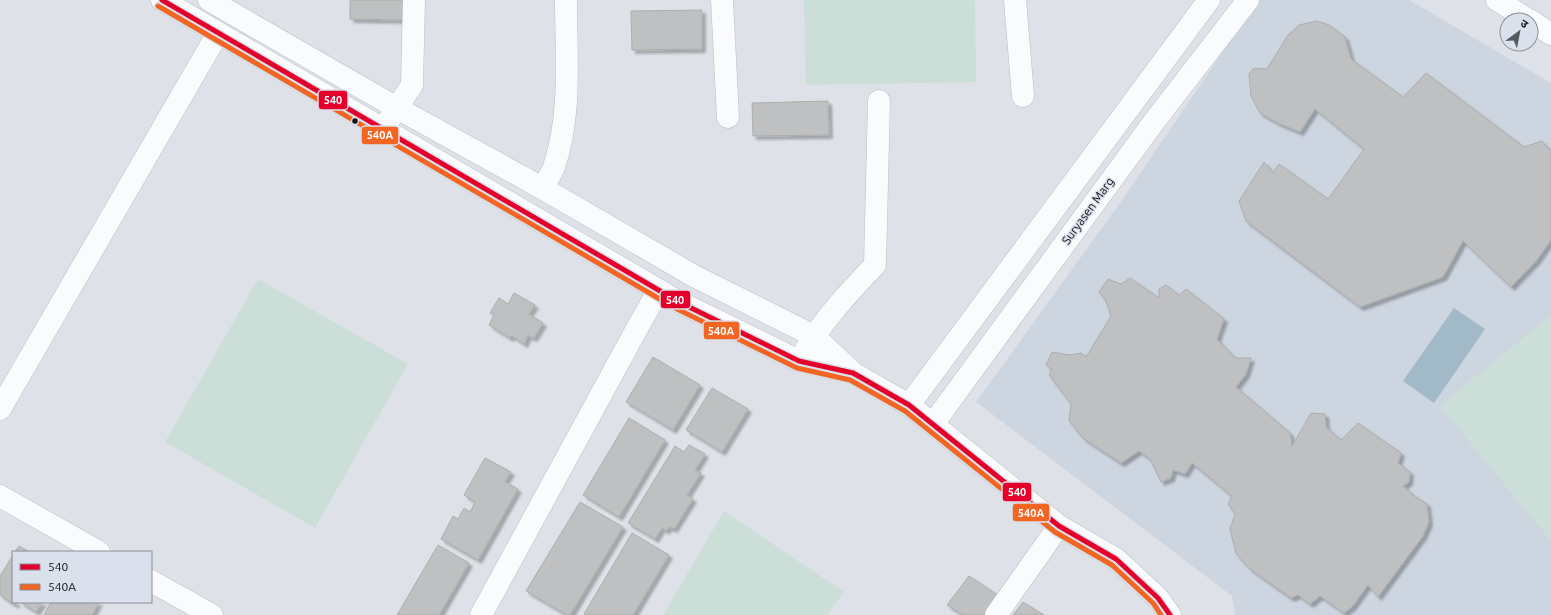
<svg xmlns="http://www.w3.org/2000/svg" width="1551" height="615" font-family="Ubuntu,'Noto Sans Devanagari',sans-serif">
  <defs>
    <filter id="shadow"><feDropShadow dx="3.5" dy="3.5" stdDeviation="1" flood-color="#0004"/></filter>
  </defs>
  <rect width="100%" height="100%" fill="#dee2e8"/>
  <path fill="#cdd5e0" d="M 1258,0 L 1409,0 L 1551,83 L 1551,615 L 1235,615 L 1232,596 L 976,402 L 1120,203 Z"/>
  <path fill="#cbded8" d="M 804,0 L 975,0 L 976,82 L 806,85 Z
    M 258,279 L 408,364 L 315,528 L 165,442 Z
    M 1551,315 L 1551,541 L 1440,406 Z
    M 724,511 L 844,592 L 827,615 L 663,615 Z"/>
  <path fill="#a2b9c8" d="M 1454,308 L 1485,329 L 1434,403 L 1403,381 Z"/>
  <path fill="#bfc0c1" stroke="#acadad" filter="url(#shadow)" d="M 350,0 L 408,0 L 407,20 L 350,19 Z
    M 702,10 L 702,49 L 632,50 L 631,11 Z
    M 1317,21 L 1329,25 L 1345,37 L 1351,59 L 1403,97 L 1426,73 L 1524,147 L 1542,141 L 1551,152 L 1551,240 L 1537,260 L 1511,287 L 1463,241 L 1443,277 L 1360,307 L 1246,221 L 1239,201 L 1264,162 L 1273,173 L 1279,164 L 1328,199 L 1364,149 L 1315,109 L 1300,132 L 1278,123 L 1260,113 L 1251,96 L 1249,74 L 1254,68 L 1267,69 L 1288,35 L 1299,25 Z
    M 828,101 L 829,135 L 753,136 L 752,103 Z
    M 1130,278 L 1159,298 L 1159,289 L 1166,285 L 1179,295 L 1186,289 L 1224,319 L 1217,339 L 1235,358 L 1251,358 L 1246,374 L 1236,387 L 1290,433 L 1292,446 L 1311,413 L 1325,414 L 1326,427 L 1341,440 L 1358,423 L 1401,453 L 1398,463 L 1410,472 L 1409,482 L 1403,486 L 1413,495 L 1427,504 L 1429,522 L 1423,536 L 1378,597 L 1368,585 L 1352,607 L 1344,613 L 1320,596 L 1310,604 L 1298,595 L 1291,598 L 1250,569 L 1236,554 L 1230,529 L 1235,514 L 1228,504 L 1232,496 L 1192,463 L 1185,474 L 1173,470 L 1171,478 L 1161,482 L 1150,459 L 1139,451 L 1121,463 L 1083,438 L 1069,421 L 1071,404 L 1049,375 L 1052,369 L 1046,365 L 1052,352 L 1070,355 L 1081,353 L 1086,357 L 1111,316 L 1105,299 L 1099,292 L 1108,279 L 1121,284 Z
    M 514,293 L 535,305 L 529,314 L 543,323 L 534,338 L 528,336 L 524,344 L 512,336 L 510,338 L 489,325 L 494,315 L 490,313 L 499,298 L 508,304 Z
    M 653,357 L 700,385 L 673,430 L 626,402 Z
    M 712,388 L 748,409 L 722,452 L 686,430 Z
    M 629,418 L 665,440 L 619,517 L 583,495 Z
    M 689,445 L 705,454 L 695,470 L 701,473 L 687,495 L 693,499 L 674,529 L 669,527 L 666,531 L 662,528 L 655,539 L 628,523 L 675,446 L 684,452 Z
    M 485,458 L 511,472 L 505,482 L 518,489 L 478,560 L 441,539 L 453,516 L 458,519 L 464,508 L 470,512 L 475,502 L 464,495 Z
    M 580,502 L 623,527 L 570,615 L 567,615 L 526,591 Z
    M 632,533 L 669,555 L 633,615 L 586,615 L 584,614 Z
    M 438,545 L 469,563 L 439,615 L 397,615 Z
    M 19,546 L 29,552 L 15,552 Z
    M 13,555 L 13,602 L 17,602 L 15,605 L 0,595 L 0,576 Z
    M 969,576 L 1001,597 L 987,615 L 963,615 L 947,605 Z
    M 20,602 L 43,602 L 36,612 Z
    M 51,602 L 99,602 L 92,615 L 44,615 Z
    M 1023,602 L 1044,615 L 1013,615 Z"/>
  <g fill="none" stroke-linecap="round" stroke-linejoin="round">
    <defs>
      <path id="minor" d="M 162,0 L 679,302 L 799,361 L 853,373 L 909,405 L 1059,526 L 1116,559 L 1158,598 L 1170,615
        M 209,0 L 397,108 L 542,188 L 694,276 L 814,336 L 852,372
        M 722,0 L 728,117
        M 1015,0 L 1023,96
        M 1497,0 L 1529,20
        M 1531,21 L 1551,34
        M 389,120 L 412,85 L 414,0
        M 542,188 C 546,182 551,174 554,167 C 572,113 566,56 566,0
        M 806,349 C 825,318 850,291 875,265 L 879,101
        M 909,405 L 1209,0
        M 0,409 L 218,33
        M 933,424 L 1153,123 L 1248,0
        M 0,496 L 99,552
        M 151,581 L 212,615
        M 481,615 L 640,323 L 659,290
        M 996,615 L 1059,526"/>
    </defs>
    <use href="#minor" stroke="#bbbec3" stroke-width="23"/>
    <use href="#minor" stroke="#fafbfc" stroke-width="22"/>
    <defs>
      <path id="bus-1" d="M 162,0 L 679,302 L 799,361 L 853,373 L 909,405 L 1059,526 L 1116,559 L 1158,598 L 1170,615"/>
      <path id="bus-2" d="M 158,6 L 675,308 L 797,368 L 850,380 L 905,411 L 1055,532 L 1112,565 L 1153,603 L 1161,615"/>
    </defs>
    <use href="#bus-1" stroke="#dae1ec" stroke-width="8"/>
    <use href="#bus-2" stroke="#dae1ec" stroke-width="8"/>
    <use href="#bus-1" stroke="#e4002b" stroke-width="5"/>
    <use href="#bus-2" stroke="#f26522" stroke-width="5"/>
  </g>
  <circle fill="#0d0f13" stroke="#dae1ec" stroke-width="1.5" cx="355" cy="121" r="3.5"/>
  <g text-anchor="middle" stroke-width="3" stroke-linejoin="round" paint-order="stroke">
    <g font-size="12" fill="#0d0f13" stroke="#dae1ec">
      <text transform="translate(1088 211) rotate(-54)" y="4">Suryasen Marg</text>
    </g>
  </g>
  <g stroke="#dae1ec" stroke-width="1.5">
    <rect x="318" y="90" width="30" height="20" rx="4" fill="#e4002b"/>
    <rect x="361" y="126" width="38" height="19" rx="4" fill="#f26522"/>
    <rect x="660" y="290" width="31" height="19" rx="4" fill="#e4002b"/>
    <rect x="703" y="321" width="37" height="19" rx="4" fill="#f26522"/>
    <rect x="1002" y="482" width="30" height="20" rx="4" fill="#e4002b"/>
    <rect x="1012" y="503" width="38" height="19" rx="4" fill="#f26522"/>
  </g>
  <g font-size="11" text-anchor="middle" font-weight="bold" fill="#fff">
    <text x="333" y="104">540</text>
    <text x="380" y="139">540A</text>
    <text x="675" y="304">540</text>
    <text x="721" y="335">540A</text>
    <text x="1017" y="496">540</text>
    <text x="1031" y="517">540A</text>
  </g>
  <rect x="12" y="551" width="140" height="52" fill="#dae1ec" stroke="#888d95"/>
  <rect x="20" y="564" width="20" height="6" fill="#e4002b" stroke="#888d95"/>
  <text x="48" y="571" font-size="12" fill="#0d0f13">540</text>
  <rect x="20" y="584" width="20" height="6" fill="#f26522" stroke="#888d95"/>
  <text x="48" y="591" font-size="12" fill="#0d0f13">540A</text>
  <g transform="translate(1519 32) rotate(32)"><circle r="19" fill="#dae1ec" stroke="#888d95"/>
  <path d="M0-3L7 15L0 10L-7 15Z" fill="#56595e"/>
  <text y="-6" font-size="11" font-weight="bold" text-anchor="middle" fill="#0d0f13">उ</text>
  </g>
</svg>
